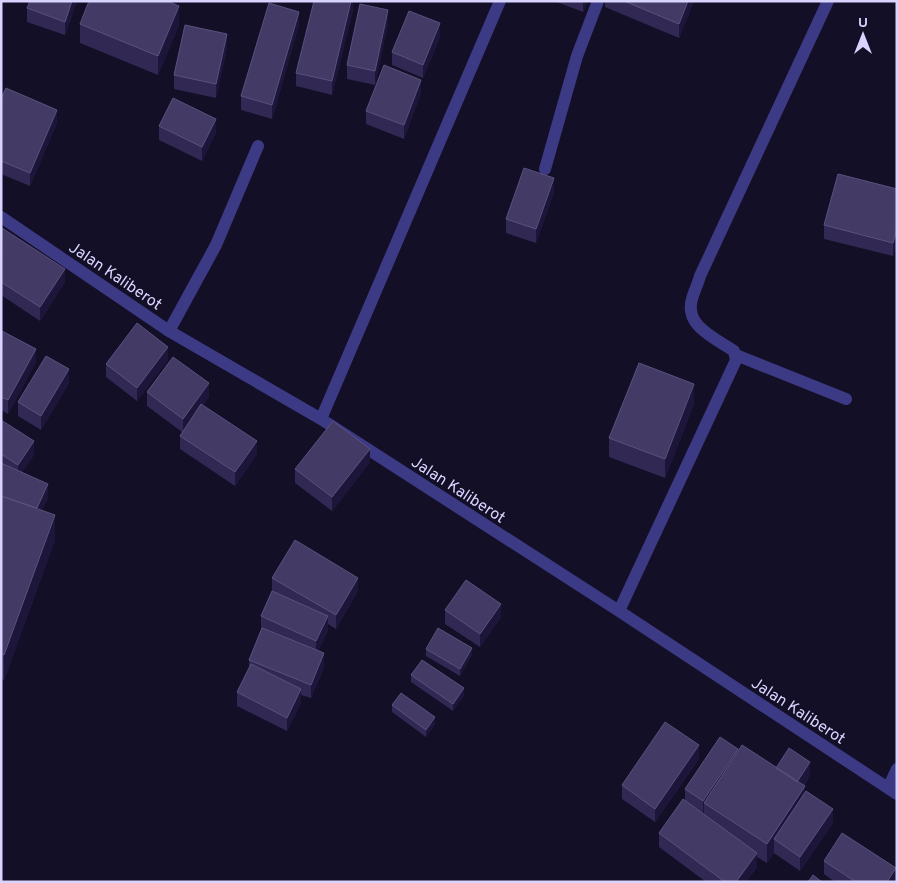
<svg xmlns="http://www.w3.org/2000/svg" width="898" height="883" font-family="Overpass,sans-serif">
  <rect width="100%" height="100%" fill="#130f26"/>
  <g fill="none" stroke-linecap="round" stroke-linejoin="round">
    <path stroke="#3d3a85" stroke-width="12" d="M 169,331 L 216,245 L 258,146
      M 736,355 L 846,399"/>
    <path stroke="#3d3a85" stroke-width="12" d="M 545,169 L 577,56 L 598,1
      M 1,217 L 169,331 L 321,419 L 619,611 L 897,794
      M 321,419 L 500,1
      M 619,611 L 736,360 L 734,351 C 715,338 684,326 692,299 C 694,291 698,284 700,276 L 828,1
      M 888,788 L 897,769"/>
  </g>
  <path fill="#312854" d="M 77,1 L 65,35 L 27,22 L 27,8 Z
    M 353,1 L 353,10 L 332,95 L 296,86 L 296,73 Z
    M 554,1 L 587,1 L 583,12 Z
    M 605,1 L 694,1 L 679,38 L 605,7 Z
    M 388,23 L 375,85 L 347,79 L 347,65 Z
    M 80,24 L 179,25 L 158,75 L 80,43 Z
    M 299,25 L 272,119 L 241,110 L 241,96 Z
    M 440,37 L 423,78 L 392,65 L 392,52 Z
    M 227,48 L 216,98 L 174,89 L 174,75 Z
    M 421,93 L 404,139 L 366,124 L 366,111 Z
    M 1,99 L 57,123 L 30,186 L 1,174 Z
    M 159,126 L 216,132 L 202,161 L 159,140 Z
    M 897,189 L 897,242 L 893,256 L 824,239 L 824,225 Z
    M 554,192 L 536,243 L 506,233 L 506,219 Z
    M 1,228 L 65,282 L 40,321 L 1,295 Z
    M 1,331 L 36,362 L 8,414 L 1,410 Z
    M 168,360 L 137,401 L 106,377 L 106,364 Z
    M 69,383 L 41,430 L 18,416 L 18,402 Z
    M 147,392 L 209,397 L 203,405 L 257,454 L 235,486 L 180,449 L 180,436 L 182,432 L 147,406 Z
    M 694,404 L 665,478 L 609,457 L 609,438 Z
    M 1,420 L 34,455 L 22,472 L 48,498 L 42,510 L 55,540 L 4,680 L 1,679 Z
    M 370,462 L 332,511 L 295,483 L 295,469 Z
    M 272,578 L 358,591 L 336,629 L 328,624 L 328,630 L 318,651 L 324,667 L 311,698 L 301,695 L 301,703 L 287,731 L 237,706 L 237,692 L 249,669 L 249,660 L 261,630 L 261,616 L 272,591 Z
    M 445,610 L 501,617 L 480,647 L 445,624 Z
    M 426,649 L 472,655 L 460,676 L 426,656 Z
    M 411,675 L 464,695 L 453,711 L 411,682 Z
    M 392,705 L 435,724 L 426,737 L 392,712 Z
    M 738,751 L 776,768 L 810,775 L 804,786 L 805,792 L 833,823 L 800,871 L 774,853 L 767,863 L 757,857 L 757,867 L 746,882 L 706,882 L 659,847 L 659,833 L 685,800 L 685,789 Z
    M 699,759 L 655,822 L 622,799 L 622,785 Z
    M 824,861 L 896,882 L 835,882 L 824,874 Z"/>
  <path fill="#1d163a" d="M 72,1 L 77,1 L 65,35 L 65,22 Z
    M 351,1 L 353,1 L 353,10 L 332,95 L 332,81 Z
    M 583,1 L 587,1 L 583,12 Z
    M 688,1 L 694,1 L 679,38 L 679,24 Z
    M 179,6 L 179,25 L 158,75 L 158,56 Z
    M 388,10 L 388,23 L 375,85 L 375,71 Z
    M 299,12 L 299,25 L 272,119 L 272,105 Z
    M 440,23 L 440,37 L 423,78 L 423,65 Z
    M 227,34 L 227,48 L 216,98 L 216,84 Z
    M 421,80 L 421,93 L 404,139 L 404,125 Z
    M 57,110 L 57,123 L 30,186 L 30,173 Z
    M 216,119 L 216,132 L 202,161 L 202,147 Z
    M 554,178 L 554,192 L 536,243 L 536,229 Z
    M 897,229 L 897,242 L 893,256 L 893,243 Z
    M 65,269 L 65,282 L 40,321 L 40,307 Z
    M 168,347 L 168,360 L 137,401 L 137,388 Z
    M 36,349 L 36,362 L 8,414 L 8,400 Z
    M 69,369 L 69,383 L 41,430 L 41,416 Z
    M 209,383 L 209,397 L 183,432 L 183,419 Z
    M 694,384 L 694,404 L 665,478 L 665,459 Z
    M 34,441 L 34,455 L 18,478 L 18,465 Z
    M 257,441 L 257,454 L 235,486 L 235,472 Z
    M 370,449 L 370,462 L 332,511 L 332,497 Z
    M 48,484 L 48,498 L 34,527 L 34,514 Z
    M 55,515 L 55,540 L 4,680 L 4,655 Z
    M 358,578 L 358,591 L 336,629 L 336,615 Z
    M 501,604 L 501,617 L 480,647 L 480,634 Z
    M 328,616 L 328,630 L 316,655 L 316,641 Z
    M 472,648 L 472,655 L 460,676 L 460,669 Z
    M 324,653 L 324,667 L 311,698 L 311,685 Z
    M 464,688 L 464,695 L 453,711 L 453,704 Z
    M 301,689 L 301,703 L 287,731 L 287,718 Z
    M 435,717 L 435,724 L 426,737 L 426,730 Z
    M 699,745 L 699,759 L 655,822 L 655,809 Z
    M 738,749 L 738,762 L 704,803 L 704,813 L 703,815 L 703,801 Z
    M 810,762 L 810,775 L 795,799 L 795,786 Z
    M 805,786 L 805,806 L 774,839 L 774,853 L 767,863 L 767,844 Z
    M 833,809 L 833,823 L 800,871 L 800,857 Z
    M 757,853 L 757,867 L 746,882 L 736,882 Z
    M 896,868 L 896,882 L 887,882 Z"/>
  <path fill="#433a66" stroke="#5a527e" d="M 30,1 L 72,1 L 65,22 L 27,8 Z
    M 89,1 L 167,1 L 179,6 L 158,56 L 80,24 Z
    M 314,1 L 351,1 L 332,81 L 296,73 Z
    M 624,1 L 688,1 L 679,24 Z
    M 269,3 L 299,12 L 272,105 L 241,96 Z
    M 360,4 L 388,10 L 375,71 L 347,65 Z
    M 409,11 L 440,23 L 423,65 L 392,52 Z
    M 185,25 L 227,34 L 216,84 L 174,75 Z
    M 384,65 L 421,80 L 404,125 L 366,111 Z
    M 6,88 L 57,110 L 30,173 L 1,161 L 1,99 Z
    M 173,98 L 216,119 L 202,147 L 159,126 Z
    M 524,168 L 554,178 L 536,229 L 506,219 Z
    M 838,174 L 897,189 L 897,229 L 893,243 L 824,225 Z
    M 2,228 L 65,269 L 40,307 L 1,282 Z
    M 137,323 L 168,347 L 137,388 L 106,364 Z
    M 2,331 L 36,349 L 8,400 L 1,397 Z
    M 46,356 L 69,369 L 41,416 L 18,402 Z
    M 173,357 L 209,383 L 183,419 L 147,392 Z
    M 639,363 L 694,384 L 665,459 L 609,438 Z
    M 201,404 L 257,441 L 235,472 L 180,436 Z
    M 1,420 L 34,441 L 18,465 L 1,454 Z
    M 333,421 L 370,449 L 332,497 L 295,469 Z
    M 1,463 L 48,484 L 37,508 L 1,496 Z
    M 1,496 L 55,515 L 4,655 L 1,654 Z
    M 295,540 L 358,578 L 336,615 L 272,578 Z
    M 466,580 L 501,604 L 480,634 L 445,610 Z
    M 272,591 L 328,616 L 316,641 L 261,616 Z
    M 262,628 L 324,653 L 311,685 L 249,660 Z
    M 438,628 L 472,648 L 460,669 L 426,649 Z
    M 422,660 L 464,688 L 453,704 L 411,675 Z
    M 251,664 L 301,689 L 287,718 L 237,692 Z
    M 401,693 L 435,717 L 426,730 L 392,705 Z
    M 665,722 L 699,745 L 655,809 L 622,785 Z
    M 720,737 L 738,749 L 703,801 L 685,789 Z
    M 742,745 L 805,786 L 767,844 L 704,803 Z
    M 789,748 L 810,762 L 797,782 L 776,768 Z
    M 806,791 L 833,809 L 800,857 L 774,839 Z
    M 683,799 L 757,853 L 736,882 L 725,882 L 659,833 Z
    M 842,833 L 896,868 L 887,882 L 856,882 L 824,861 Z
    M 813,875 L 822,882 L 808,882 Z"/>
  <g text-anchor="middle" stroke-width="4" stroke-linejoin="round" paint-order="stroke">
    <g font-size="16" fill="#d9d4ff" stroke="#130f26">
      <text transform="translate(116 275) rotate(34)" y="6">Jalan Kaliberot</text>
      <text transform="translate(459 489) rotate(33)" y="6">Jalan Kaliberot</text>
      <text transform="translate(799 710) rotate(33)" y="6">Jalan Kaliberot</text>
    </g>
  </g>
  <rect width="898" height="883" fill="none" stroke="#d9d4ff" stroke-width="5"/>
  <g transform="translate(863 35)" stroke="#130f26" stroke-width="4" paint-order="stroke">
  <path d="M0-4L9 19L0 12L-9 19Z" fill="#d9d4ff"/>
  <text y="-8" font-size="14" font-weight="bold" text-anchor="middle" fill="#d9d4ff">U</text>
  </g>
</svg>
